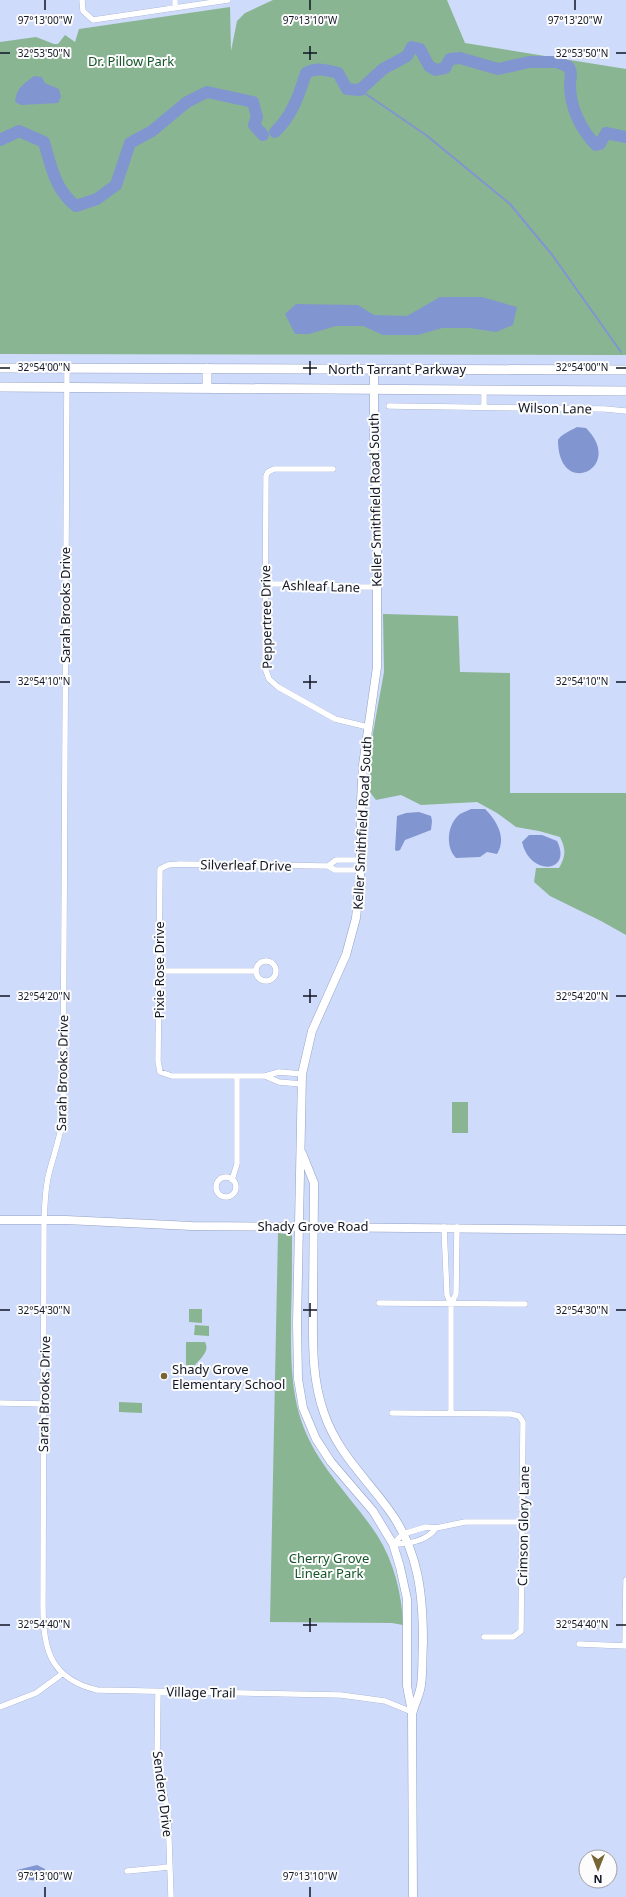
<svg xmlns="http://www.w3.org/2000/svg" width="626" height="1897" font-family="'Noto Sans',sans-serif">
  <rect width="100%" height="100%" fill="#cfdbfa"/>
  <path fill="#8ab592" d="M 273,0 L 447,0 L 465,43 L 626,69 L 626,355 L 0,354 L 0,42 L 36,37 L 54,44 L 58,44 L 65,35 L 75,42 L 79,29 L 230,7 L 231,51 L 237,21 L 245,13 Z
    M 383,614 L 458,616 L 460,672 L 510,673 L 510,793 L 626,793 L 626,935 L 601,921 L 550,896 L 534,882 L 536,868 L 559,868 C 566,856 566,849 560,837 L 539,831 L 516,827 L 497,813 L 477,802 L 421,805 L 401,795 L 376,800 L 369,791 L 372,738 L 384,672 Z
    M 452,1102 L 468,1102 L 468,1133 L 452,1133 Z
    M 278,1233 L 292,1235 C 292,1262 292,1289 291,1317 C 291,1357 290,1396 306,1433 C 323,1472 354,1500 377,1535 C 394,1562 402,1594 403,1625 L 392,1623 L 270,1622 Z
    M 189,1309 L 202,1309 L 202,1323 L 189,1322 Z
    M 195,1325 L 209,1326 L 209,1336 L 194,1335 Z
    M 186,1342 L 205,1342 C 210,1351 201,1358 195,1365 L 186,1365 Z
    M 119,1402 L 142,1403 L 142,1413 L 119,1412 Z"/>
  <path fill="#8195d1" d="M 34,76 L 42,77 L 45,83 L 59,89 L 61,97 L 58,103 L 21,105 L 15,102 C 16,88 24,84 34,76 Z
    M 440,297 L 482,297 L 517,307 L 513,325 L 496,332 L 470,328 L 442,328 L 418,335 L 383,335 L 363,326 L 336,326 L 309,334 L 295,334 L 285,314 L 296,304 L 358,305 L 374,315 L 407,316 Z
    M 577,427 L 586,428 C 626,468 558,500 558,440 C 560,435 572,430 577,427 Z
    M 471,809 L 485,809 C 497,821 507,838 497,854 L 487,852 L 480,857 L 456,858 C 445,847 447,824 460,814 C 463,812 468,811 471,809 Z
    M 419,812 L 431,816 L 432,821 L 431,830 L 405,840 L 400,850 L 397,851 L 395,850 L 397,816 L 406,813 Z
    M 529,835 L 542,835 L 557,841 C 573,873 530,877 522,842 Z
    M 37,1865 L 45,1869 L 45,1876 L 38,1881 L 30,1880 L 17,1873 L 17,1870 Z"/>
  <g fill="none" stroke-linecap="round" stroke-linejoin="round">
    <path stroke="#8195d1" stroke-width="2" d="M 360,90 L 426,135 L 510,204 L 553,256 L 621,352"/>
    <path stroke="#8195d1" stroke-width="12" d="M 275,132 C 292,116 299,95 306,73 C 316,67 327,70 338,73 L 347,89 L 360,90 L 383,69 L 407,56 L 412,47 L 420,49 L 429,66 L 436,70 L 445,68 L 450,59 L 460,58 L 498,69 L 529,62 L 557,62 L 569,67 C 573,75 570,77 570,85 C 570,107 581,130 596,145 L 600,144 L 606,133 L 626,137
      M 0,140 L 19,131 L 44,142 C 51,166 55,190 76,206 L 97,199 L 116,185 L 130,143 L 152,131 L 187,102 L 207,92 L 253,102 L 257,117 L 254,125 L 263,135"/>
    <defs>
      <path id="minor" d="M 82,0 L 83,11 L 93,20 L 228,0
        M 175,0 L 175,8
        M 67,368 L 63,1118 C 60,1138 54,1154 49,1173 C 45,1188 45,1204 44,1220 L 43,1607 C 43,1650 51,1679 97,1690 L 341,1695 L 385,1701 L 412,1712
        M 389,406 L 605,409 L 626,411
        M 484,407 L 484,389
        M 333,469 L 274,469 L 268,472 L 266,476 L 265,668 L 269,679 L 278,687 L 335,719 L 368,727
        M 265,584 L 326,584 L 348,587 L 376,587
        M 328,866 L 336,860 L 360,860
        M256 971a10 10 0 1 1 20 0a10 10 0 1 1-20 0Z
        M 158,971 L 256,971
        M 302,1074 L 279,1072 L 265,1076 L 172,1076 L 160,1072 L 158,1061 L 160,869 L 168,865 L 179,864 L 328,866 L 335,870 L 360,870
        M 265,1076 L 279,1082 L 301,1084
        M216 1187a10 10 0 1 1 20 0a10 10 0 1 1-20 0Z
        M 232,1180 L 237,1164 L 237,1077
        M 444,1227 L 447,1295 L 451,1304 L 451,1414
        M 379,1303 L 525,1304
        M 451,1304 L 456,1294 L 457,1227
        M 0,1403 L 44,1404
        M 392,1413 L 511,1414 L 519,1416 L 523,1422 L 521,1631 L 513,1637 L 484,1637
        M 393,1544 L 403,1534 L 426,1527 L 436,1528 L 465,1522 L 523,1522
        M 393,1544 C 408,1544 427,1541 436,1528
        M 579,1644 L 626,1646
        M 625,1646 L 626,1580
        M 158,1692 L 157,1761 L 168,1812 L 171,1897
        M 0,1707 L 36,1693 L 62,1674
        M 127,1871 L 170,1867"/>
      <path id="secondary" d="M 374,370 L 374,443 L 377,498 L 377,667 L 363,765 L 361,801 L 360,879 L 356,918 L 346,955 L 312,1031 L 302,1074 L 297,1324 L 298,1379 L 303,1408 L 316,1439 L 331,1462 L 373,1511 L 393,1544 L 400,1567 L 407,1599 L 407,1686 L 412,1712 L 413,1897
        M 302,1153 L 314,1183 L 314,1193 C 314,1230 313,1266 313,1302 C 313,1339 311,1377 324,1413 C 337,1452 366,1478 389,1510 C 419,1551 423,1595 423,1643 C 422,1657 423,1671 421,1685 C 420,1694 415,1703 413,1711
        M 0,1220 L 66,1220 L 192,1226 L 626,1230"/>
      <path id="primary" d="M 0,368 L 626,370
        M 0,387 L 626,391
        M 207,388 L 207,368"/>
    </defs>
    <use href="#minor" stroke="#94a1c6" stroke-width="6"/>
    <use href="#secondary" stroke="#94a1c6" stroke-width="9"/>
    <use href="#primary" stroke="#94a1c6" stroke-width="10"/>
    <use href="#minor" stroke="#fff" stroke-width="5.5"/>
    <use href="#secondary" stroke="#fff" stroke-width="8"/>
    <use href="#primary" stroke="#fff" stroke-width="9"/>
  </g>
  <path fill="none" stroke="#111624" stroke-width="1.5" d="M 45,0 L 45,10M 310,0 L 310,10M 575,0 L 575,10M 310,46 L 310,60M 0,53 L 10,53M 303,53 L 317,53M 616,53 L 626,53M 310,361 L 310,375M 0,368 L 10,368M 303,368 L 317,368M 616,368 L 626,368M 310,675 L 310,689M 0,682 L 10,682M 303,682 L 317,682M 616,682 L 626,682M 310,989 L 310,1003M 0,996 L 10,996M 303,996 L 317,996M 616,996 L 626,996M 310,1303 L 310,1317M 0,1310 L 10,1310M 303,1310 L 317,1310M 616,1310 L 626,1310M 310,1618 L 310,1632M 0,1625 L 10,1625M 303,1625 L 317,1625M 616,1625 L 626,1625M 45,1887 L 45,1897M 310,1887 L 310,1897"/>
  <circle fill="#776533" stroke="#fcfcfc" stroke-width="1.5" cx="164" cy="1376" r="4"/>
  <g text-anchor="middle" stroke-width="4" stroke-linejoin="round" paint-order="stroke">
    <g font-size="13" fill="#135528" stroke="#fcfcfc">
      <text x="131" y="66">Dr. Pillow Park</text>
      <text x="329" y="1563">Cherry Grove<tspan x="329" dy="15">Linear Park</tspan></text>
    </g>
    <g font-size="13" fill="#111624" stroke="#fcfcfc">
      <text x="397" y="374">North Tarrant Parkway</text>
      <text transform="translate(555 408) rotate(1)" y="5">Wilson Lane</text>
      <text transform="translate(375 500) rotate(-91)" y="5">Keller Smithfield Road South</text>
      <text transform="translate(321 586) rotate(2)" y="5">Ashleaf Lane</text>
      <text transform="translate(65 605) rotate(-90)" y="5">Sarah Brooks Drive</text>
      <text transform="translate(266 617) rotate(-91)" y="5">Peppertree Drive</text>
      <text transform="translate(362 823) rotate(-87)" y="5">Keller Smithfield Road South</text>
      <text transform="translate(246 865) rotate(1)" y="5">Silverleaf Drive</text>
      <text transform="translate(159 970) rotate(-90)" y="5">Pixie Rose Drive</text>
      <text transform="translate(62 1073) rotate(-89)" y="5">Sarah Brooks Drive</text>
      <text x="313" y="1231">Shady Grove Road</text>
      <text transform="translate(44 1394) rotate(-89)" y="5">Sarah Brooks Drive</text>
      <text transform="translate(523 1526) rotate(-89)" y="5">Crimson Glory Lane</text>
      <text transform="translate(201 1692) rotate(1)" y="5">Village Trail</text>
      <text transform="translate(163 1794) rotate(83)" y="5">Sendero Drive</text>
    </g>
    <g font-size="13" fill="#111624" stroke="#fcfcfc" text-anchor="start">
      <text x="172" y="1374">Shady Grove<tspan x="172" dy="15">Elementary School</tspan></text>
    </g>
  </g>
  <g font-size="10" text-anchor="middle" fill="#111624" stroke="#fcfcfc" stroke-width="4" stroke-linejoin="round" paint-order="stroke">
    <text x="45" y="24">97°13'00"W</text>
    <text x="310" y="24">97°13'10"W</text>
    <text x="575" y="24">97°13'20"W</text>
    <text x="582" y="57">32°53'50"N</text>
    <text x="44" y="57">32°53'50"N</text>
    <text x="582" y="371">32°54'00"N</text>
    <text x="44" y="371">32°54'00"N</text>
    <text x="44" y="685">32°54'10"N</text>
    <text x="582" y="685">32°54'10"N</text>
    <text x="44" y="1000">32°54'20"N</text>
    <text x="582" y="1000">32°54'20"N</text>
    <text x="582" y="1314">32°54'30"N</text>
    <text x="44" y="1314">32°54'30"N</text>
    <text x="582" y="1628">32°54'40"N</text>
    <text x="44" y="1628">32°54'40"N</text>
    <text x="45" y="1880">97°13'00"W</text>
    <text x="310" y="1880">97°13'10"W</text>
  </g>
  <g transform="translate(598 1869) rotate(180)"><circle r="19" fill="#fcfcfc" stroke="#9ea0a6"/>
  <path d="M0-3L7 15L0 10L-7 15Z" fill="#776533"/>
  <text y="-6" font-size="11" font-weight="bold" text-anchor="middle" fill="#111624">N</text>
  </g>
</svg>
